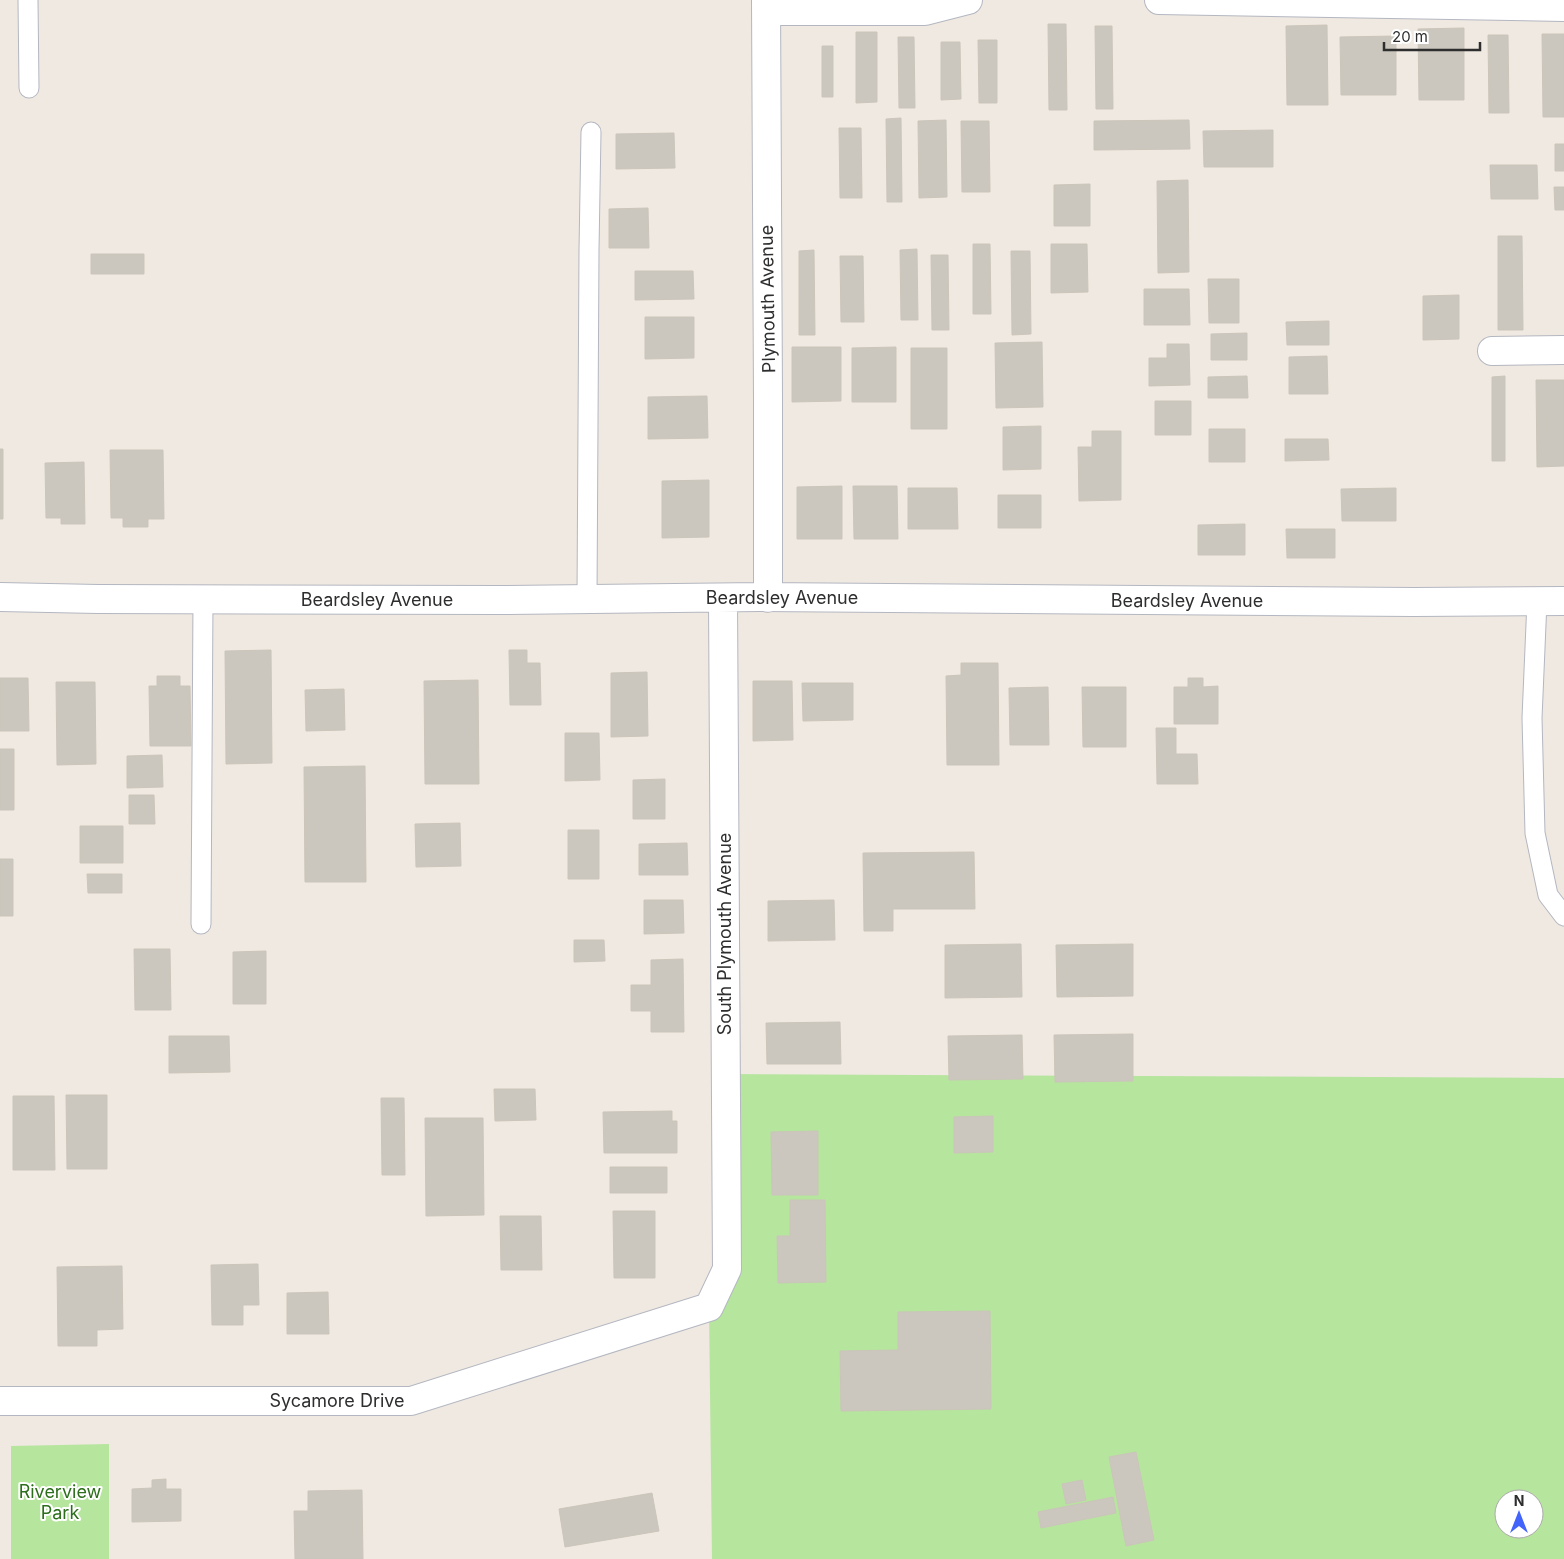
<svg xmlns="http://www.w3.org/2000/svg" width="1564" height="1559" font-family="Inter,sans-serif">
  <rect width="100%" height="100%" fill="#efe9e1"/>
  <path fill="#b6e59e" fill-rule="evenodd" d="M 724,1074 L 1564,1078 L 1564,1559 L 712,1559 L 709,1307 L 721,1148 ZM 1504,1499 L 1534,1499 L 1534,1529 L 1504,1529 Z
    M 109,1444 L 109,1559 L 11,1559 L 11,1446 Z"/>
  <path fill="#cbc7bf" stroke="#cbc5ba" d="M 1048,24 L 1066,24 L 1067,110 L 1049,110 Z
    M 1327,25 L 1328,105 L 1287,105 L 1286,26 Z
    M 1095,26 L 1112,26 L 1113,109 L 1096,109 Z
    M 1464,28 L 1464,100 L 1419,100 L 1418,29 Z
    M 856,32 L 877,32 L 877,102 L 856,103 Z
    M 1542,34 L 1564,34 L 1564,117 L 1543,117 Z
    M 1488,35 L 1508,35 L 1509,113 L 1489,113 Z
    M 1396,36 L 1396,95 L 1341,95 L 1340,37 Z
    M 898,37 L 914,37 L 915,108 L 899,108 Z
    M 978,40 L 997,40 L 997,103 L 979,103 Z
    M 941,42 L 960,42 L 961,99 L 941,100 Z
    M 822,46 L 833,46 L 833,97 L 822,97 Z
    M 901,118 L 902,202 L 887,202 L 886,119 Z
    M 946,120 L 947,197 L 919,198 L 918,121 Z
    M 1189,120 L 1190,149 L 1094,150 L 1094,121 Z
    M 961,121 L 989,121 L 990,192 L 962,192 Z
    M 839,128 L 861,128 L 862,198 L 840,198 Z
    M 1273,130 L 1273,167 L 1204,167 L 1203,131 Z
    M 674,133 L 675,168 L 616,169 L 616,134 Z
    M 1555,144 L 1564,144 L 1564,171 L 1555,171 Z
    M 1490,165 L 1537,165 L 1538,199 L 1491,199 Z
    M 1188,180 L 1189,272 L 1158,273 L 1157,181 Z
    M 1090,184 L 1090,226 L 1054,226 L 1054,185 Z
    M 1554,187 L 1564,187 L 1564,210 L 1555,210 Z
    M 648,208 L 649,248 L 609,248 L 609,209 Z
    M 1498,236 L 1522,236 L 1523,330 L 1498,330 Z
    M 973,244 L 990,244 L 991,314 L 973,314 Z
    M 1051,244 L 1087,244 L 1088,292 L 1051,293 Z
    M 917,249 L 918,320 L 901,320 L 900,250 Z
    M 814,250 L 815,335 L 799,335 L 799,251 Z
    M 1011,251 L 1030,251 L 1031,334 L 1012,335 Z
    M 91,254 L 144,254 L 144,274 L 91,274 Z
    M 931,255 L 948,255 L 949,330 L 932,330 Z
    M 840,256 L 863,256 L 864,322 L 841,322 Z
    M 635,271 L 693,271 L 694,299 L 635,300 Z
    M 1208,279 L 1239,279 L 1239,323 L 1209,323 Z
    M 1144,289 L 1189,289 L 1190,325 L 1144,325 Z
    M 1459,295 L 1459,339 L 1423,340 L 1423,296 Z
    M 645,317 L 694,317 L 694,358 L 645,359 Z
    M 1329,321 L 1329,345 L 1287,345 L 1286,322 Z
    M 1247,333 L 1247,360 L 1211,360 L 1211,334 Z
    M 1042,342 L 1043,407 L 996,408 L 995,343 Z
    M 1167,344 L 1189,344 L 1190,385 L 1149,386 L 1149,358 L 1167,358 Z
    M 792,347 L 841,347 L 841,401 L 792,402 Z
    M 896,347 L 896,402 L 852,402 L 852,348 Z
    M 911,348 L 947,348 L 947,429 L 911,429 Z
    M 1327,356 L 1328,394 L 1289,394 L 1289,357 Z
    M 1247,376 L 1248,398 L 1208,398 L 1208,377 Z
    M 1505,376 L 1505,461 L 1492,461 L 1492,377 Z
    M 1536,380 L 1564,380 L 1564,466 L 1537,467 Z
    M 707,396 L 708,438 L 648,439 L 648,397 Z
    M 1155,401 L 1191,401 L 1191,435 L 1155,435 Z
    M 1041,426 L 1041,469 L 1003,470 L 1003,427 Z
    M 1209,429 L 1245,429 L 1245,462 L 1209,462 Z
    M 1092,431 L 1121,431 L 1121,500 L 1079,501 L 1078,447 L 1092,447 Z
    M 1285,439 L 1328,439 L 1329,460 L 1285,461 Z
    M 0,449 L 3,449 L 3,519 L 0,519 Z
    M 110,450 L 163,450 L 164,519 L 148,519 L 148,527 L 123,527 L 123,518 L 111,518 Z
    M 84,462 L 85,524 L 61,524 L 61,518 L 46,518 L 45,463 Z
    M 709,480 L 709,537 L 662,538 L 662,481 Z
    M 842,486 L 842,539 L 797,539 L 797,487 Z
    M 853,486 L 897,486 L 898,539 L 854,539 Z
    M 908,488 L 957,488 L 958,529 L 908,529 Z
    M 1396,488 L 1396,521 L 1342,521 L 1341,489 Z
    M 998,495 L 1041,495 L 1041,528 L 998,528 Z
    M 1245,524 L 1245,555 L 1198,555 L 1198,525 Z
    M 1286,529 L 1335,529 L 1335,558 L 1287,558 Z
    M 271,650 L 272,763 L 226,764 L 225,651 Z
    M 509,650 L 527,650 L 527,663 L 540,663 L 541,705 L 510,705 Z
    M 961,663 L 998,663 L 999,765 L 947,765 L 946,676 L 961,675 Z
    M 647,672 L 648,736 L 611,737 L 611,673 Z
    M 157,676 L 180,676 L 180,686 L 190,686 L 191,746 L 150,746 L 149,686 L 157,686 Z
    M 0,678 L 28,678 L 29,731 L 0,731 Z
    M 1188,678 L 1203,678 L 1203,687 L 1218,686 L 1218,724 L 1174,724 L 1174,687 L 1188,687 Z
    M 478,680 L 479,784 L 425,784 L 424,681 Z
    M 753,681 L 792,681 L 793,740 L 753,741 Z
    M 56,682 L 95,682 L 96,764 L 57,765 Z
    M 802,683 L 853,683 L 853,720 L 803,721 Z
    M 1048,687 L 1049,745 L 1010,745 L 1009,688 Z
    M 1082,687 L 1126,687 L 1126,747 L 1083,747 Z
    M 344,689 L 345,730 L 306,731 L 305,690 Z
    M 1156,728 L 1176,728 L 1176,754 L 1197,754 L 1198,784 L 1157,784 Z
    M 565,733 L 599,733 L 600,780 L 565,781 Z
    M 0,749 L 14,749 L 14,810 L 0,810 Z
    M 162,755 L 163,787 L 127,788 L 127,756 Z
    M 365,766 L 366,882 L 305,882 L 304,767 Z
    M 665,779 L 665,819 L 633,819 L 633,780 Z
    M 129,795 L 154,795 L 155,824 L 129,824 Z
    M 460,823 L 461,866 L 416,867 L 415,824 Z
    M 80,826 L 123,826 L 123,863 L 80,863 Z
    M 568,830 L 599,830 L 599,879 L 568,879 Z
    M 687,843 L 688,875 L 639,875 L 639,844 Z
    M 974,852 L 975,909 L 893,909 L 893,931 L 864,931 L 863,853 Z
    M 0,859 L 13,859 L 13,916 L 0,916 Z
    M 87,874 L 122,874 L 122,893 L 88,893 Z
    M 644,900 L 683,900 L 684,933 L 644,934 Z
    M 834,900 L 835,940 L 768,941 L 768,901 Z
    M 574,940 L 604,940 L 605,961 L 574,962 Z
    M 1021,944 L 1022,997 L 945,998 L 945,945 Z
    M 1133,944 L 1133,996 L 1057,997 L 1056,945 Z
    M 134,949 L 170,949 L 171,1010 L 135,1010 Z
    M 266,951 L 266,1004 L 233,1004 L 233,952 Z
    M 683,959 L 684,1032 L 651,1032 L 651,1011 L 631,1011 L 631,985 L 651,985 L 651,960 Z
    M 840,1022 L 841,1064 L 767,1064 L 766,1023 Z
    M 1133,1034 L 1133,1081 L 1055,1082 L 1054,1035 Z
    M 1022,1035 L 1023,1079 L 949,1080 L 948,1036 Z
    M 169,1036 L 229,1036 L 230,1072 L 169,1073 Z
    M 494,1089 L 535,1089 L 536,1120 L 495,1121 Z
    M 66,1095 L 107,1095 L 107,1169 L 67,1169 Z
    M 13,1096 L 54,1096 L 55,1170 L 13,1170 Z
    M 381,1098 L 404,1098 L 405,1175 L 382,1175 Z
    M 672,1111 L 672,1121 L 677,1121 L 677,1153 L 604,1153 L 603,1112 Z
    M 993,1116 L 993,1152 L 954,1153 L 954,1117 Z
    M 425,1118 L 483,1118 L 484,1215 L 426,1216 Z
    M 818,1131 L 818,1195 L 772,1195 L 771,1132 Z
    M 610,1167 L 667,1167 L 667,1193 L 610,1193 Z
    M 790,1200 L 825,1200 L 826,1282 L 778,1283 L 777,1236 L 790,1236 Z
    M 613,1211 L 655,1211 L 655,1278 L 614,1278 Z
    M 500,1216 L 541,1216 L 542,1270 L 501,1270 Z
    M 258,1264 L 259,1305 L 243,1305 L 243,1325 L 212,1325 L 211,1265 Z
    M 122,1266 L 123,1329 L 97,1330 L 97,1346 L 58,1346 L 57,1267 Z
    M 328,1292 L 329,1334 L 287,1334 L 287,1293 Z
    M 990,1311 L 991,1409 L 841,1411 L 840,1351 L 898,1350 L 898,1312 Z
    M 1136,1452 L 1154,1540 L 1126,1546 L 1109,1457 Z
    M 166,1479 L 166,1489 L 181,1489 L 181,1521 L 132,1522 L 132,1489 L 152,1488 L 152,1480 Z
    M 1082,1480 L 1086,1500 L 1066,1504 L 1062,1484 Z
    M 362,1490 L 363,1559 L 295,1559 L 294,1511 L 308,1511 L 308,1491 Z
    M 652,1493 L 659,1531 L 565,1547 L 559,1509 Z
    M 1113,1497 L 1116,1513 L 1041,1528 L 1038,1512 Z"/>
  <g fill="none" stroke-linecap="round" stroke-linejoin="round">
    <defs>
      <path id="service" d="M 28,0 L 29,88
        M 587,599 L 589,250 L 591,132
        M 1537,601 L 1532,718 L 1535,833 L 1548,895 L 1564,916
        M 201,924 L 203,600"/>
      <path id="minor" d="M 766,0 L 768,398 L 768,598
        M 1159,0 L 1564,7
        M 766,11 L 925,11 L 968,0
        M 1492,351 L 1564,350
        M 0,597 L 98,599 L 500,600 L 759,597 L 1414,602 L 1564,601
        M 0,1401 L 411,1401 L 709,1307 L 727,1269 L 723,598"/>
    </defs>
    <use href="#service" stroke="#b4b7c1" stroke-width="21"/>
    <use href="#minor" stroke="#b4b7c1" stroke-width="30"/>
    <use href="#service" stroke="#fff" stroke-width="19"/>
    <use href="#minor" stroke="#fff" stroke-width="28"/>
  </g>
  <g text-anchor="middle" stroke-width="4" stroke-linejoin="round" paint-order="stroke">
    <g font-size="18" fill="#2e2e2e" stroke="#fff">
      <text transform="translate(768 299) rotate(-91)" y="6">Plymouth Avenue</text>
      <text x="782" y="604">Beardsley Avenue</text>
      <text x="377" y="606">Beardsley Avenue</text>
      <text x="1187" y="607">Beardsley Avenue</text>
      <text transform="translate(725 934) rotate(-90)" y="6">South Plymouth Avenue</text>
      <text x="337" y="1407">Sycamore Drive</text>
    </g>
    <g font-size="18" fill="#2c6e1b" stroke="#fff">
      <text x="60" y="1498">Riverview<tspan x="60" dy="21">Park</tspan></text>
    </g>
  </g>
  <g transform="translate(1519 1514)"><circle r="24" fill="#ffffff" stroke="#ababab"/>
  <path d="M0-4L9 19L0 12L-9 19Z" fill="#4264fb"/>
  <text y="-8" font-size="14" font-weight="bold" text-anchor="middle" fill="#2e2e2e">N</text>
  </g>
  <path d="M1384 42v8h96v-8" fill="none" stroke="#2e2e2e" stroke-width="2.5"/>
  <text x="1392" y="42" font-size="15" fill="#2e2e2e" stroke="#ffffff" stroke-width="4" paint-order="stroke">20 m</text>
</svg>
